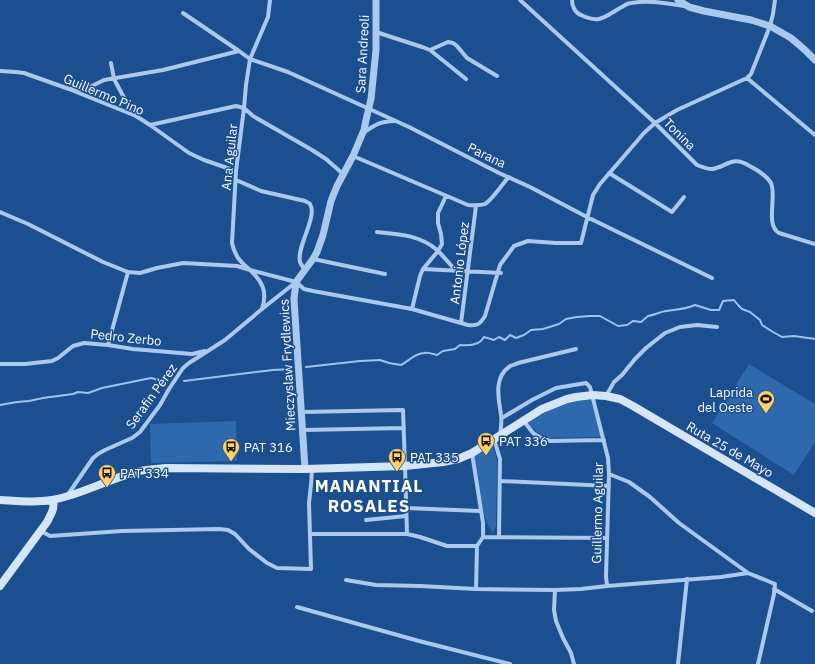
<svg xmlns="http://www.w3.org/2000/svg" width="815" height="664" font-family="'IBM Plex Sans',sans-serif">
  <rect width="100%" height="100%" fill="#1b4f8f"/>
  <path fill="#2e69ad" d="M 749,364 L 815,404 L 815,442 L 794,475 L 712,423 Z
    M 590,398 L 603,437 L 549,438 L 537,432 L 528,423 L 554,407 L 576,400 Z
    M 236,421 L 237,461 L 151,463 L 150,424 Z
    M 492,443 L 497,460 L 496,526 L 493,533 C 479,515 478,479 474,457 Z"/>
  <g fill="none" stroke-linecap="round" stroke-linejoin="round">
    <path stroke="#9cc4f0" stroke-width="2" d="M 306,367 L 360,361 L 380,360 L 389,363 L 401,365 C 409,361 415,353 424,353 C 428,352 433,354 437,355 L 443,351 L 455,349 L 460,345 C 469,346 480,345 484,337 L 494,340 L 499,337 L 505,340 L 510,335 L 516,338 L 524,335 L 531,330 L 543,329 L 559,324 L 566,319 L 577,317 L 590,316 L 600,316 L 618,326 L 627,325 L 633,321 L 641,322 L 648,316 C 654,315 660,312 666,311 C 677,309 684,310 695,305 L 711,310 L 719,310 L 723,301 L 734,300 L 738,305 L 742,309 L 750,312 L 760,320 L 762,325 L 773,332 L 782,337 L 794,336 L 815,339
      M 184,381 L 273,370 L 292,369
      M 0,405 L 17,402 L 29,401 L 43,398 L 73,394 L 78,392 L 88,393 L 102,388 L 151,378 L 159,380"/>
    <path stroke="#a9c9ee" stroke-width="4" d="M 520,0 L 655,123 L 697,165 C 702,167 706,169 712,169 C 723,168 732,157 744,163 C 753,168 766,174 771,183 C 777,197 765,225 779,233 L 815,244
      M 572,0 C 572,6 575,13 581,15 C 600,24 604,17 620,8 C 624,6 627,3 631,3 C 649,0 666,3 684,6
      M 183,13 L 239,51
      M 376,32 L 422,47 L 430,50 L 466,79
      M 430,50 L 448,42 L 453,43 L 457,46 L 467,58 L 497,76
      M 111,63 L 114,79 L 129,107 L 136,116
      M 0,71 L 16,72 L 24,73 L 69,89 L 136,116 L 150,125 L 189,153 L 204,160 L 236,171
      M 747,78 L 815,135
      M 69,89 L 82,89 L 90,87 L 104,80 L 163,70 L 239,51 L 250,59 L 288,72 L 409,127 L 499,173 L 530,187 L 587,217 L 712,278
      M 150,125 L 236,106 L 244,108 L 253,116 L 312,150 L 326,159 L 343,174
      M 363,133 C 375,125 380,121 395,121
      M 353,156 L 468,205 C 474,205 480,206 485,204 C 492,200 502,184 509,177
      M 609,173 L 672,212 L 684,197
      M 236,180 L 261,191 L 305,201 C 307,202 309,203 310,204 C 318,217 296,247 300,262 C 301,265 303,267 305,270
      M 0,212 L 28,224 L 103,262 L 128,272 L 140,273 L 157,268 L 183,263 L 237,266 L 250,270 L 296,282 L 304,289 L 313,291 L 412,309 L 468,325 C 478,326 480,324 485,316 L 500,265 L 514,246 L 528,241 L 556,243 L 581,243 L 593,195 L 600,184 L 644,133 L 655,123 L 677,110 L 747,78 L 751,74 L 770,26 L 773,14 L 775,0
      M 377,232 C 398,234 420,235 437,250 C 443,256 450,264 456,271
      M 313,259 L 385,274
      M 423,269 L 501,273
      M 262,309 C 268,291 262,281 249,269 C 245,266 241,262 238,258 C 235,253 233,248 232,243 L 236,171 L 244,108 L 246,85 L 250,59 L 268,17 L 270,0
      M 412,309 L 420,276 L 423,269 L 438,251 L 442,244 L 441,234 L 438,223 L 438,213 L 446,196
      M 461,323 L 476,206
      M 108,345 L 128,272
      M 0,364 L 25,364 L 52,361 L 58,358 L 73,346 L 84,343 L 108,345 L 133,349 L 192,354 L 205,351
      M 606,396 L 614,382 L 622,375 L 635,359 L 646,348 L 665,333 L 680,327 L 697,325 L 717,327
      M 302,412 L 403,410 L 405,466 L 407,534
      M 502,418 L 532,400 L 556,388 L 586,383 L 590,387 L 608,458 L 609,474 L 606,576 L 607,586
      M 523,420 L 533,433 L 541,438 L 550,441 L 604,440
      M 303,430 L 404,428
      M 500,435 C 501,428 502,421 501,415 C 499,400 493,378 509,367 C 511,365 515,365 518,363 L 576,349
      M 494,439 L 500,459 L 499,537
      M 472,453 L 483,523 L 483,537
      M 609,474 L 629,482 L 650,497 L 679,523 L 748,573 L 775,584 L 774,594 L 758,664
      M 500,481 L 609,486
      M 67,496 L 93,458 L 98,454 L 105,450 L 132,438 L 140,432 L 160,405 L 169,389 L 183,368 L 189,363 L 225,340 L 262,309 L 296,282
      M 406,508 L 480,511
      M 366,520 L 406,516
      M 41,531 L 50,536 L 122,531 L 219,529 L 228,530 L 235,534 L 249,549 L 267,563 L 277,568 L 311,569 L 309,503 L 311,485 L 312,469
      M 310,534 L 407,534 L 420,537 L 447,546 L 477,546 L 483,537 L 607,538
      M 346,580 L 376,585 L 420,586 L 476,589 L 555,590 L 581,589 L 607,586 L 721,577 L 748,573
      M 476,589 L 477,546
      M 774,589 L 812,611
      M 555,590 L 554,610 L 556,621 L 563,638 L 571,653 L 574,664
      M 297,607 L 419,641 L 510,664
      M 678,664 L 687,579"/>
    <path stroke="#a9c9ee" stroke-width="7" d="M 678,0 L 689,7 L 704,11 L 751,20 L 770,26 L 791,38 L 805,50 L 815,60
      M 305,469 L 294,299 L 296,282 L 313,259 L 317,252 L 323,235 L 331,201 L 337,186 L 353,156 L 364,130 L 366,120 L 371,99 L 376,50 L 376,0"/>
    <path stroke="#d6e6fa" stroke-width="8" d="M 0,500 C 17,501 35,503 52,500 C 81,495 108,479 136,472 C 146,469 156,469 166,468 L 305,469 L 405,466 L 443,462 L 458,459 L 472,453 L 542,409 L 567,399 L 576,397 L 593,395 L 606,396 L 620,399 L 633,406 L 815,513
      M 0,586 L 47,522 C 51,514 55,509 53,500"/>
  </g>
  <defs>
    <symbol id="stadium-pin" viewBox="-11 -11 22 30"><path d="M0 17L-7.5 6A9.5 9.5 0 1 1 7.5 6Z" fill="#ffd166" stroke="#1b4f8f"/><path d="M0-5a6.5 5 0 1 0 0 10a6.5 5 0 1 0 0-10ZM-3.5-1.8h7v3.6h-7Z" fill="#111"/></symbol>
    <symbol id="bus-pin" viewBox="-11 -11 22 30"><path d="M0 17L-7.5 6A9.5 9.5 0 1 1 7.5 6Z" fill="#ffd166" stroke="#1b4f8f"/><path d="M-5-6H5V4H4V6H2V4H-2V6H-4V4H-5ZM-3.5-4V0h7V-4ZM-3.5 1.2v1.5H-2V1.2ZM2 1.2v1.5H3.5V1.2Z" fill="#111"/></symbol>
  </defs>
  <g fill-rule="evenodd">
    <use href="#stadium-pin" x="756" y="389" width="20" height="27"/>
    <use href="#bus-pin" x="476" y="431" width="20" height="27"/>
    <use href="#bus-pin" x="221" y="437" width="20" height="27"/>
    <use href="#bus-pin" x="387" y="447" width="20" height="27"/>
    <use href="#bus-pin" x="97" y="463" width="20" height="27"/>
  </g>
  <g text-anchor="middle" stroke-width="3" stroke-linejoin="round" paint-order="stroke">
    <g font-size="13" fill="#fff" stroke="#1b4f8f">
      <text transform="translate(362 54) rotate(-87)" y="5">Sara Andreoli</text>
      <text transform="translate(104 94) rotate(23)" y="5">Guillermo Pino</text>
      <text transform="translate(680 134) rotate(45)" y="5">Tonina</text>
      <text transform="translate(487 155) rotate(26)" y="5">Parana</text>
      <text transform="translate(229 157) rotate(-84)" y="5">Ana Aguilar</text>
      <text transform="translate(459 263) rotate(-83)" y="5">Antonio López</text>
      <text transform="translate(126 337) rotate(6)" y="5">Pedro Zerbo</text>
      <text transform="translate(287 365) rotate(-93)" y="5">Mieczyslaw Frydlewics</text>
      <text transform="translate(151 396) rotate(-54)" y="5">Serafin Pérez</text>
      <text transform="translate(730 449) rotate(30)" y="5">Ruta 25 de Mayo</text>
      <text transform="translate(597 513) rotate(-89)" y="5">Guillermo Aguilar</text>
    </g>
    <g font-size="13" fill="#fff" stroke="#1b4f8f" text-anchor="start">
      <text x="753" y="397" text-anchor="end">Laprida<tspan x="753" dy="15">del Oeste</tspan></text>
      <text x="499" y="446">PAT 336</text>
      <text x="244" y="452">PAT 316</text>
      <text x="410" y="462">PAT 335</text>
      <text x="120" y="478">PAT 334</text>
    </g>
    <g font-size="17" font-weight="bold" letter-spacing="1" fill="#fff" stroke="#1b4f8f">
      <text x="369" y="492">MANANTIAL<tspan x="369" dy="20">ROSALES</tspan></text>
    </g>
  </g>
</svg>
